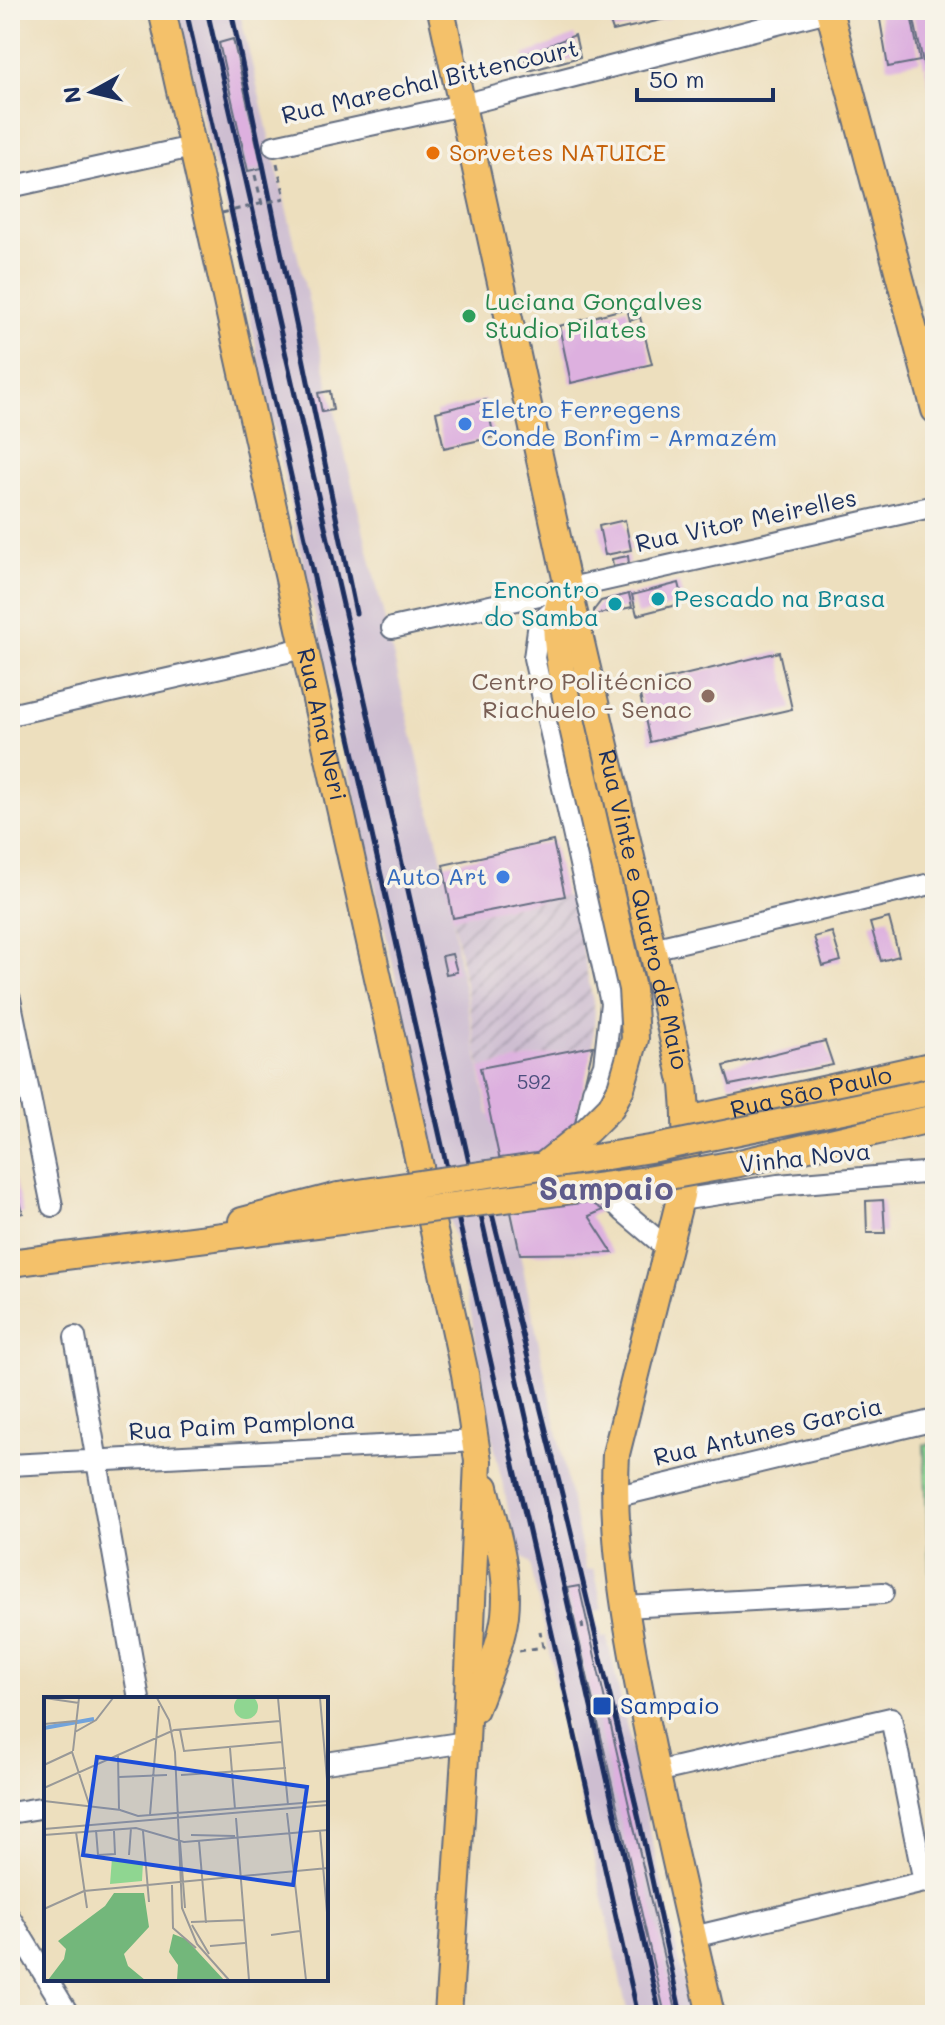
<svg xmlns="http://www.w3.org/2000/svg" width="945" height="2025" font-family="Mali,sans-serif">
  <defs>
    <pattern id="industrial-furrows" width="10" height="10" patternUnits="userSpaceOnUse" patternTransform="scale(2)"><rect width="10" height="10" fill="#cebed1"/><path d="M-1 1l2-2M0 10L10 0M9 11l2-2" fill="none" stroke="#a69bad"/></pattern>
  </defs>
  <rect width="100%" height="100%" fill="#f7f3e8"/>
  <filter id="ink" filterUnits="userSpaceOnUse"><feTurbulence type="fractalNoise" baseFrequency=".0125" numOctaves="2"/><feDisplacementMap in="SourceGraphic" scale="16" xChannelSelector="R" yChannelSelector="G"/><feConvolveMatrix kernelMatrix="1 2 1 2 8 2 1 2 1" color-interpolation-filters="sRGB"/></filter>
  <filter id="wash" filterUnits="userSpaceOnUse"><feTurbulence type="fractalNoise" baseFrequency=".006" numOctaves="4" result="noise"/><feDisplacementMap in="SourceGraphic" scale="32" xChannelSelector="R" yChannelSelector="G"/><feGaussianBlur stdDeviation="1.8" result="paint"/><feColorMatrix in="noise" values="0 0 0 0 0 0 0 0 0 0 0 0 0 0 0 0 0 1.4 0 .05"/><feComposite in="paint" operator="in"/></filter>
  <g filter="url(#wash)">
    <rect width="100%" height="100%" fill="#eddfbe"/>
    <path fill="url(#industrial-furrows)" d="M 571,895 L 595,1011 L 593,1046 L 480,1068 L 453,918 Z"/>
    <path fill="#cebed1" d="M 178,10 L 239,10 L 449,889 L 458,957 L 488,1112 L 492,1119 L 586,1570 L 594,1569 L 603,1609 L 595,1612 L 602,1638 L 607,1637 L 691,2015 L 628,2015 L 530,1563 L 518,1552 L 494,1446 L 471,1315 L 284,477 L 219,173 L 214,167 Z"/>
    <path fill="#8fd691" stroke="#558278" stroke-width="2" d="M 935,1444 L 935,1700 L 924,1445 Z"/>
    <g id="blocks">
      <path fill="#ddb0df" d="M 606,10 L 668,10 L 670,18 L 613,31 Z
        M 894,10 L 910,10 L 920,61 L 888,67 L 879,14 Z
        M 912,10 L 935,10 L 935,64 L 924,67 Z
        M 575,35 L 580,57 L 529,71 L 524,55 Z
        M 233,39 L 262,168 L 248,171 L 219,43 Z
        M 935,66 L 935,109 L 934,109 L 925,68 Z
        M 627,308 L 630,321 L 640,317 L 652,364 L 571,383 L 559,326 Z
        M 330,391 L 333,410 L 322,412 L 318,393 Z
        M 486,400 L 494,437 L 444,448 L 436,412 Z
        M 625,520 L 631,550 L 605,555 L 599,526 Z
        M 628,556 L 629,564 L 613,567 L 612,559 Z
        M 679,583 L 684,603 L 637,615 L 632,595 Z
        M 629,594 L 632,607 L 594,615 L 594,610 L 601,601 Z
        M 779,652 L 792,709 L 650,742 L 638,686 Z
        M 553,841 L 565,896 L 453,918 L 443,865 Z
        M 889,918 L 899,956 L 881,961 L 870,923 Z
        M 832,932 L 841,961 L 823,966 L 814,937 Z
        M 452,954 L 457,972 L 446,974 L 442,956 Z
        M 825,1041 L 833,1065 L 730,1085 L 724,1066 Z
        M 593,1046 L 575,1125 L 572,1156 L 575,1183 L 590,1202 L 603,1210 L 589,1216 L 613,1253 L 520,1254 L 480,1068 Z
        M 10,1163 L 23,1213 L 10,1216 Z
        M 883,1200 L 885,1233 L 867,1233 L 866,1201 Z
        M 579,1586 L 633,1823 L 677,2015 L 665,2015 L 567,1588 Z"/>
    </g>
  </g>
  <g filter="url(#ink)">
    <use href="#blocks" fill-opacity="0" stroke="#646d80" stroke-width="2"/>
    <g fill="none" stroke-linecap="round" stroke-linejoin="round">
      <defs>
        <path id="minor" d="M 274,146 L 462,105 L 832,10
          M 10,187 L 192,147
          M 557,607 L 539,623 L 534,658 L 611,1003 L 604,1065 L 593,1091 L 581,1148 L 592,1180 L 623,1211 L 668,1249
          M 392,628 L 935,506
          M 10,715 L 304,648
          M 652,949 L 935,883
          M 10,999 L 52,1206
          M 680,1200 L 778,1185 L 935,1172
          M 75,1337 L 139,1699
          M 10,1465 L 476,1441
          M 614,1497 L 935,1420
          M 625,1607 L 883,1593
          M 326,1763 L 466,1742
          M 656,1772 L 891,1718 L 924,1882 L 693,1937
          M 10,1813 L 46,1807
          M 10,1918 L 46,1977
          M 47,1979 L 69,2015"/>
        <g id="major">
          <path id="s1" d="M 162,10 L 410,1121 L 465,1374 L 478,1461 L 466,1742 L 448,2015"/>
          <path id="s2" d="M 441,10 L 568,587 L 684,1085 C 688,1123 687,1157 681,1195 L 616,1454 C 611,1542 627,1627 644,1713 C 664,1814 688,1914 711,2015"/>
          <path d="M 829,10 L 935,410"/>
          <path d="M 562,679 C 559,649 548,612 568,587"/>
          <path id="s3" d="M 688,1120 L 935,1065"/>
          <path d="M 242,1221 L 338,1196"/>
          <path d="M 10,1263 L 340,1221"/>
          <path d="M 475,1709 C 486,1678 501,1647 505,1615 C 510,1571 495,1529 485,1487"/>
        </g>
      </defs>
      <use href="#minor" stroke="#646d80" stroke-width="24"/>
      <use href="#major" stroke="#646d80" stroke-width="30"/>
      <path stroke="#646d80" stroke-width="3" stroke-dasharray="6 6" stroke-linecap="butt" d="M 277,163 L 285,198
        M 255,175 L 262,204
        M 582,1623 L 583,1631
        M 519,1651 L 543,1647 L 540,1631"/>
      <use href="#minor" stroke="#fff" stroke-width="20"/>
      <use href="#major" stroke="#f4c16a" stroke-width="26"/>
      <path stroke="#1b2f5e" stroke-width="5" d="M 186,10 L 638,2015
        M 207,10 L 397,841 L 660,2015
        M 231,10 L 356,613
        M 489,1202 L 564,1502 L 639,1819 L 681,2015"/>
      <defs>
        <path id="major-bridge" d="M 546,1166 L 656,1148 L 935,1091
          M 338,1196 L 543,1166 L 588,1130 L 611,1107 L 621,1088 L 635,1039 L 632,989 L 562,679
          M 340,1221 L 641,1181 L 735,1164 L 935,1118"/>
      </defs>
      <use href="#major-bridge" stroke="#646d80" stroke-width="30" stroke-linecap="butt"/>
      <path stroke="#646d80" stroke-width="3" stroke-dasharray="6 6" stroke-linecap="butt" d="M 222,213 L 285,198"/>
      <use href="#major-bridge" stroke="#f4c16a" stroke-width="26"/>
    </g>
  </g>
  <circle fill="#e8710a" stroke="#f7f3e8" stroke-width="3" cx="433" cy="153" r="8"/>
  <circle fill="#2e9e5b" stroke="#f7f3e8" stroke-width="3" cx="469" cy="316" r="8"/>
  <g fill="#3f7fe0" stroke="#f7f3e8" stroke-width="3">
    <circle cx="465" cy="424" r="8"/>
    <circle cx="503" cy="877" r="8"/>
  </g>
  <g fill="#0f9aa8" stroke="#f7f3e8" stroke-width="3">
    <circle cx="658" cy="599" r="8"/>
    <circle cx="615" cy="604" r="8"/>
  </g>
  <circle fill="#8d6e63" stroke="#f7f3e8" stroke-width="3" cx="708" cy="696" r="8"/>
  <rect fill="#1a4fb4" stroke="#f7f3e8" stroke-width="3" x="592" y="1696" width="20" height="20" rx="4"/>
  <g text-anchor="middle" stroke-width="7" stroke-linejoin="round" paint-order="stroke">
    <g font-size="20" fill="#4c4f7e">
      <text x="534" y="1089">592</text>
    </g>
    <g font-size="24" fill="#1b2f5e" stroke="#f7f3e8">
      <text transform="translate(430 82) rotate(-13)" y="8">Rua Marechal Bittencourt</text>
      <text transform="translate(746 521) rotate(-12)" y="8">Rua Vitor Meirelles</text>
      <text dy="8" stroke="none"><textPath href="#s1" startOffset="732">Rua Ana Neri</textPath></text>
      <text dy="8" stroke="none"><textPath href="#s2" startOffset="922">Rua Vinte e Quatro de Maio</textPath></text>
      <text dy="8" stroke="none"><textPath href="#s3" startOffset="126">Rua São Paulo</textPath></text>
      <text transform="translate(805 1158) rotate(-6)" y="8">Vinha Nova</text>
      <text transform="translate(242 1426) rotate(-3)" y="8">Rua Paim Pamplona</text>
      <text transform="translate(768 1432) rotate(-13)" y="8">Rua Antunes Garcia</text>
    </g>
    <g font-size="24" fill="#c56008" stroke="#f7f3e8" text-anchor="start">
      <text x="449" y="161">Sorvetes NATUICE</text>
    </g>
    <g font-size="24" fill="#27864d" stroke="#f7f3e8" text-anchor="start">
      <text x="485" y="310">Luciana Gonçalves<tspan x="485" dy="28">Studio Pilates</tspan></text>
    </g>
    <g font-size="24" fill="#366cbe" stroke="#f7f3e8" text-anchor="start">
      <text x="481" y="418">Eletro Ferregens<tspan x="481" dy="28">Conde Bonfim - Armazém</tspan></text>
      <text x="487" y="885" text-anchor="end">Auto Art</text>
    </g>
    <g font-size="24" fill="#0d838f" stroke="#f7f3e8" text-anchor="end">
      <text x="599" y="598">Encontro<tspan x="599" dy="28">do Samba</tspan></text>
      <text x="674" y="607" text-anchor="start">Pescado na Brasa</text>
    </g>
    <g font-size="24" fill="#785e54" stroke="#f7f3e8" text-anchor="end">
      <text x="692" y="690">Centro Politécnico<tspan x="692" dy="28">Riachuelo - Senac</tspan></text>
    </g>
    <g font-size="24" fill="#164399" stroke="#f7f3e8" text-anchor="start">
      <text x="620" y="1714">Sampaio</text>
    </g>
    <g font-size="32" font-weight="bold" fill="#5f5c8b" stroke="#f7f3e8">
      <text x="606" y="1200">Sampaio</text>
    </g>
  </g>
  <g transform="translate(44 1697)">
    <rect width="284" height="284" fill="#eddfbe"/>
    <path d="M190 10a12 12 0 1 1 24 0a12 12 0 1 1-24 0ZM 68,161 L 99,165 L 98,184 L 66,187 Z" fill="#8fd691"/>
    <path d="M 70,196 L 100,196 L 105,230 L 80,257 L 84,269 L 101,283 L 4,283 L 20,262 L 22,252 L 14,244 L 61,209 ZM 129,237 L 142,242 L 180,283 L 133,283 L 134,268 L 125,255 Z" fill="#73b77b"/>
    <path fill="none" stroke="#71a3dc" stroke-width="4" d="M 0,31 L 50,22"/>
    <path fill="none" stroke="#999998" stroke-width="2" d="M 1,1 L 35,6M 113,1 L 125,23 L 131,55 L 138,211 L 153,247 L 185,283M 234,1 L 244,108M 276,1 L 284,94M 0,27 L 32,24M 136,33 L 140,54 L 238,45M 31,35 L 52,23 L 69,1M 186,51 L 191,112M 29,54 L 35,1M 74,59 L 75,113M 0,68 L 28,55 L 45,107M 137,78 L 242,71M 75,80 L 123,78M 0,91 L 130,33 L 236,24M 0,104 L 77,113M 76,113 L 94,119 L 284,104M 243,116 L 262,283M 106,118 L 115,9M 192,121 L 205,283M 0,132 L 284,108M 52,133 L 54,158 L 71,157 L 70,134M 99,134 L 105,205M 276,134 L 284,227M 32,135 L 43,211M 0,138 L 92,131 L 140,145 L 284,133M 147,138 L 191,139M 155,144 L 162,226M 136,145 L 141,211M 85,158 L 87,131M 128,188 L 129,231 L 152,251M 0,212 L 40,194 L 284,171M 147,225 L 200,223M 148,228 L 165,257M 227,238 L 256,234M 166,249 L 201,246"/>
    <path fill="#1d4ed8" fill-opacity="0.15" stroke="#1d4ed8" stroke-width="4" d="M 53,60 L 263,90 L 249,188 L 39,158 Z"/>
    <rect width="284" height="284" fill="none" stroke="#1b2f5e" stroke-width="4"/>
  </g>
  <rect width="945" height="2025" fill="none" stroke="#f7f3e8" stroke-width="40"/>
  <g transform="translate(92 92) rotate(262)" stroke="#f7f3e8" stroke-width="6" paint-order="stroke">
  <path d="M0-6L14 30L0 20L-14 30Z" fill="#1b2f5e"/>
  <text y="-12" font-size="22" font-weight="bold" text-anchor="middle" fill="#1b2f5e">N</text>
  </g>
  <path d="M637 88v12h136v-12" fill="none" stroke="#1b2f5e" stroke-width="4"/>
  <text x="649" y="88" font-size="24" fill="#1b2f5e" stroke="#f7f3e8" stroke-width="6" paint-order="stroke">50 m</text>
</svg>
